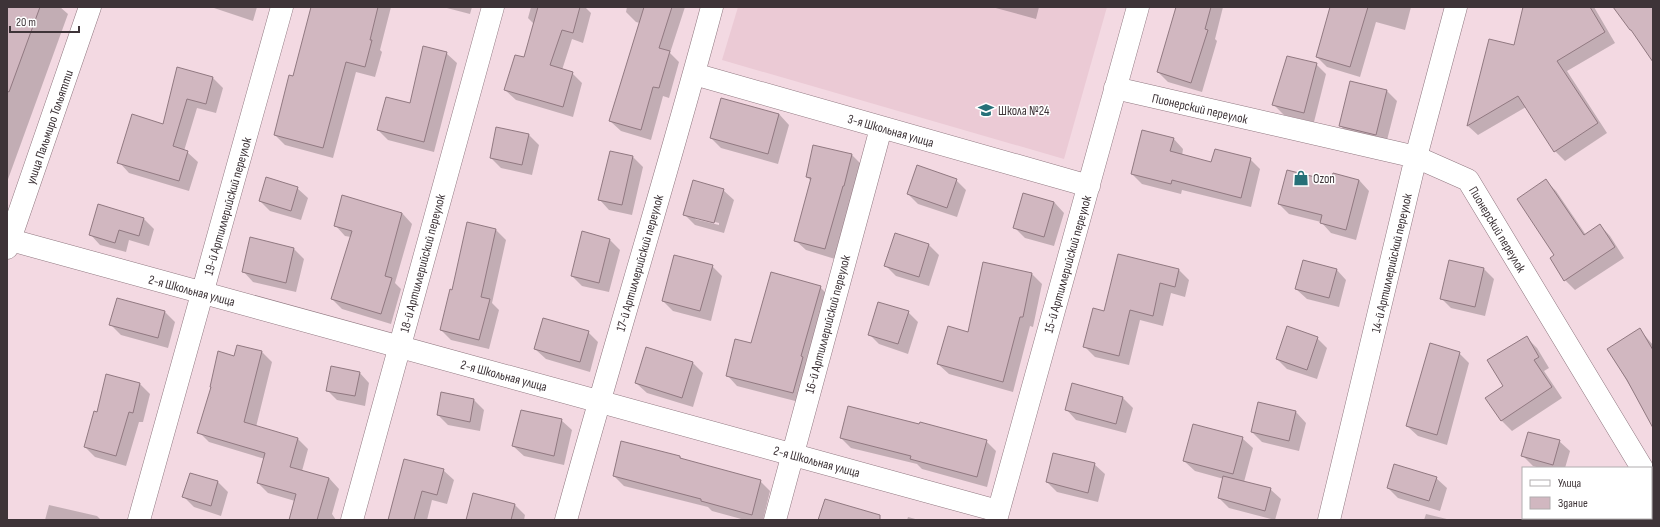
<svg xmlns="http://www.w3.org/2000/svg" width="1660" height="527" font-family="'Sofia Sans Condensed',sans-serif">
  <rect width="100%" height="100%" fill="#f3d9e2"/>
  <path fill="#ebcad5" d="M 738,7 L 1107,7 L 1064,159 L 722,60 Z"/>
  <path fill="#0003" fill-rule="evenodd" d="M 7,7 L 60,7 L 68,14 L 7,182 Z
    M 211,7 L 257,7 L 253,21 Z
    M 336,7 L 391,7 L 380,50 L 382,52 L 375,77 L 356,72 L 333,158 L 285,145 L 275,135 L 294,77 Z
    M 443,7 L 472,7 L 470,14 Z
    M 531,7 L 585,7 L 591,13 L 583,43 L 572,39 L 562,70 L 572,73 L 582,83 L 573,117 L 516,100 L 505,90 L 525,59 L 534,24 L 528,18 Z
    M 627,7 L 685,7 L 670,53 L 679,62 L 669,98 L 663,96 L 651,140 L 621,131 L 610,121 L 640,23 L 636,22 L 626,12 Z
    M 992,7 L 1039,7 L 1036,19 Z
    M 1177,7 L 1223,7 L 1215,39 L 1217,41 L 1202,92 L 1168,82 L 1158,72 Z
    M 1346,7 L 1411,7 L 1405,30 L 1376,22 L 1360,77 L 1327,67 L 1317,57 Z
    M 1524,7 L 1594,7 L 1615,43 L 1567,71 L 1607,133 L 1565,161 L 1555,151 L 1526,107 L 1478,135 L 1468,126 L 1490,40 L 1515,47 Z
    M 446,53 L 457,63 L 434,152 L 388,140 L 378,130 L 410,104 Z
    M 1316,64 L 1326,74 L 1314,122 L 1284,115 L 1273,104 Z
    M 178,68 L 212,77 L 223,88 L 216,113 L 197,108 L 184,151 L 187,152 L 198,162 L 189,191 L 129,173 L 119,162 L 163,125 Z
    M 1387,91 L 1397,101 L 1386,144 L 1350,136 L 1340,125 Z
    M 779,114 L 789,125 L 778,164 L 721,148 L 711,138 Z
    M 529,135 L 539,145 L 532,175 L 501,168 L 491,158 Z
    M 1173,138 L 1183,149 L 1182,156 L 1212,164 L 1250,159 L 1260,169 L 1251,207 L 1182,190 L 1181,194 L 1142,184 L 1132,174 Z
    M 610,152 L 633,157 L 643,167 L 632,215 L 609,210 L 599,199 Z
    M 852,155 L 862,165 L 835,259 L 806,250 L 795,240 L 811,181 L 807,177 Z
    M 956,180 L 966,190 L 957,217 L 918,204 L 908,194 Z
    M 1359,180 L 1369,191 L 1356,240 L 1331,233 L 1321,222 L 1289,214 L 1279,204 L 1332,183 Z
    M 1546,181 L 1556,191 L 1586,235 L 1600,225 L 1610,236 L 1624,258 L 1575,290 L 1565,280 L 1556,255 Z
    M 297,188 L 308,198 L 301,220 L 270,211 L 260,201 Z
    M 723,190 L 734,200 L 724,233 L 695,225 L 684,214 ZM 695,217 L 719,223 L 719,225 L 695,219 Z
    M 1024,194 L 1054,202 L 1064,213 L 1054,246 L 1025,238 L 1014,227 Z
    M 98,205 L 144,219 L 154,229 L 149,246 L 129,240 L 126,252 L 100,245 L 90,234 Z
    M 402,213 L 412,224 L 395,283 L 401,289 L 391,324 L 342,309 L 332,299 L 351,237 L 345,236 L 335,225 Z
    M 496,230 L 506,240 L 492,303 L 499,310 L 489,349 L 451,340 L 441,330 L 453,291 Z
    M 896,235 L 929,245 L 939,255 L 929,286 L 896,276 L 885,265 Z
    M 251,239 L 294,249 L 304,259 L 296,292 L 253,282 L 243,271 Z
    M 609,239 L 620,250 L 609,292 L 582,286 L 572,276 Z
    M 984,264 L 1032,274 L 1042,284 L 1033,327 L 1030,326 L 1013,392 L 949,374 L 938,364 L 969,333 Z
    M 712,266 L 722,276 L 711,321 L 673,311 L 663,301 Z
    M 1336,269 L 1346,280 L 1339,307 L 1307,299 L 1296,289 Z
    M 1484,269 L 1494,279 L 1485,316 L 1451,308 L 1441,298 Z
    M 1179,270 L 1189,280 L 1185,297 L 1171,293 L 1163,326 L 1140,320 L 1129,365 L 1095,357 L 1084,346 L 1105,312 Z
    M 820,287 L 830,297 L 803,403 L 737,386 L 727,375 L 752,344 Z
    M 165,312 L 175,322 L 168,348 L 121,335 L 111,325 Z
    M 908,312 L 918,322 L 908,354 L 879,344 L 869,334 Z
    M 1640,330 L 1653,345 L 1653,425 L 1608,349 Z
    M 588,332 L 598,342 L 590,372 L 546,359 L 535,349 Z
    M 1317,338 L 1327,348 L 1317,379 L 1287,369 L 1277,359 Z
    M 1527,338 L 1537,348 L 1549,368 L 1544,371 L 1562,398 L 1512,431 L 1502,421 L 1487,398 L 1504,386 Z
    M 647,348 L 693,363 L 703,373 L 693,407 L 647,393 L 636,383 Z
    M 262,352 L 272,362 L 256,427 L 298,439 L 308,449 L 302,471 L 329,478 L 339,489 L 332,514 L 336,520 L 290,520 L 295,501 L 268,493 L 258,483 L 265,459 L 209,442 L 199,432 L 235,357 Z
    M 1459,353 L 1469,363 L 1447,445 L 1418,436 L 1407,426 Z
    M 359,372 L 369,383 L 365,406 L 337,400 L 327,390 Z
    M 139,383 L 150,394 L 143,422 L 139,422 L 126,466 L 95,457 L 85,447 L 98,413 Z
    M 1123,398 L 1133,408 L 1126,433 L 1076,420 L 1066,409 Z
    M 474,400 L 484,410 L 480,431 L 448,425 L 438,415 Z
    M 1296,412 L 1306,423 L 1299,451 L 1262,442 L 1252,432 Z
    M 561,420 L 572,430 L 564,465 L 524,456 L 513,446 Z
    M 920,425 L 986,441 L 996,451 L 987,487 L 922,469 L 917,464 L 851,448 L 841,438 Z
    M 1242,438 L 1253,448 L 1244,482 L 1270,489 L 1281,499 L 1275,520 L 1229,508 L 1219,498 L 1224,479 L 1195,471 L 1184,461 Z
    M 1559,441 L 1570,451 L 1565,468 L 1540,468 L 1533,466 L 1523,456 Z
    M 680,457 L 683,460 L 760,481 L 770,491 L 763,520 L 745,520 L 712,511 L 708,507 L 624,486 L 614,476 Z
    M 405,460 L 443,470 L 454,480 L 447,504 L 432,500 L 427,520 L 388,519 Z
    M 1094,464 L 1105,474 L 1098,502 L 1057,492 L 1047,482 Z
    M 190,474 L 218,482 L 228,492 L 221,516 L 194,507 L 184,497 Z
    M 1436,478 L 1447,488 L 1440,511 L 1398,498 L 1388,488 Z
    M 49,505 L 97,516 L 101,520 L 45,520 Z
    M 515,505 L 525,515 L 524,520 L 467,520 Z
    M 1426,514 L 1451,520 L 1424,520 Z
    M 908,517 L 919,520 L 907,520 Z"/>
  <path fill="#d1b7c0" stroke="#917981" d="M 7,7 L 40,7 L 9,92 L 7,91 Z
    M 311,7 L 378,7 L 370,40 L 372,40 L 365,67 L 346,62 L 323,148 L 274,135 L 289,75 L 293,76 Z
    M 538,7 L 580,7 L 573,33 L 562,30 L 550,65 L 573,72 L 563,107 L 504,90 L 515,55 L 524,57 Z
    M 644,7 L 672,7 L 659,48 L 670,51 L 659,88 L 653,87 L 641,130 L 609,121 Z
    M 1176,7 L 1211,7 L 1205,29 L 1208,30 L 1191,83 L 1157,72 Z
    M 1330,7 L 1368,7 L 1350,67 L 1316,57 Z
    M 1523,7 L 1590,7 L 1605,32 L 1557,61 L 1598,123 L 1554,152 L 1518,96 L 1467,126 L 1489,39 L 1514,45 Z
    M 1613,7 L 1653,7 L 1653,62 L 1631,30 L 1630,30 Z
    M 423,46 L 447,52 L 424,142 L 377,130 L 386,97 L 410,103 Z
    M 1287,56 L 1317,63 L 1304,113 L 1272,105 Z
    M 177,67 L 213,77 L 206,104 L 187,99 L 173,146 L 188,151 L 179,181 L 117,163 L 132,114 L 163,124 Z
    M 1350,81 L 1387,90 L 1376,135 L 1339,126 Z
    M 721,98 L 779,114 L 768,154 L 710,138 Z
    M 496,127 L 529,134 L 522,165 L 490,158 Z
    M 1142,130 L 1174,138 L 1170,151 L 1211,162 L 1215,149 L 1251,158 L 1241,198 L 1172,180 L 1171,184 L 1131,174 Z
    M 813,145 L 852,154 L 844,186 L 843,186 L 825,249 L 794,241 L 811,178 L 806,177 Z
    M 610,151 L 633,156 L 622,205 L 598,200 Z
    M 917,165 L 957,179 L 947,208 L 907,194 Z
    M 1287,170 L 1331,181 L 1333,173 L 1359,180 L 1346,230 L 1320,223 L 1322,215 L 1278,204 Z
    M 266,177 L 298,187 L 291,211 L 259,201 Z
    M 1546,179 L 1584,235 L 1600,224 L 1615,247 L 1564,281 L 1550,258 L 1554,255 L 1517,199 Z
    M 693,180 L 724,189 L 714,223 L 683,215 Z
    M 1023,193 L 1054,202 L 1044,237 L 1013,228 Z
    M 342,195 L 402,213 L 385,276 L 392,278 L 381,314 L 331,299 L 352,231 L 334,226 Z
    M 98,204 L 144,218 L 139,236 L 119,230 L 115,243 L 89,235 Z
    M 467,222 L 496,229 L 481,297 L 490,299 L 479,340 L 440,330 L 450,289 L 452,290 Z
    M 582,231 L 610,239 L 599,283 L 571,276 Z
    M 895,233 L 929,244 L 919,277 L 884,266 Z
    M 250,237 L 294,248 L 286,283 L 242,272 Z
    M 1118,254 L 1179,269 L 1175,287 L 1160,283 L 1153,316 L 1130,310 L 1119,356 L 1083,347 L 1093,308 L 1104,311 Z
    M 674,255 L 713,265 L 700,311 L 662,301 Z
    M 1303,260 L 1337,269 L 1329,298 L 1295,289 Z
    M 1449,260 L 1484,268 L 1475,307 L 1440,299 Z
    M 983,262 L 1032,273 L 1023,317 L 1020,317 L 1003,382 L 937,364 L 948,326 L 968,332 Z
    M 771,272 L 821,286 L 801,356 L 803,357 L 793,393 L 726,376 L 735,339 L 751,343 Z
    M 117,298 L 165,311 L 158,338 L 109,325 Z
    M 878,302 L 909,311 L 898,344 L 868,335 Z
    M 543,318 L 589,331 L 580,362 L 534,349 Z
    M 1287,326 L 1318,337 L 1307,370 L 1276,359 Z
    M 1640,328 L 1653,350 L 1653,428 L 1627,380 L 1607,349 Z
    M 1527,336 L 1539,357 L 1534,360 L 1552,387 L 1501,421 L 1485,398 L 1503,386 L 1487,360 Z
    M 1430,343 L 1460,352 L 1437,435 L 1406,426 Z
    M 237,345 L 262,351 L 244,422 L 298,438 L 290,467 L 329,478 L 317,520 L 289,520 L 296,494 L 257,483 L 265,453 L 197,433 L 211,387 L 210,387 L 218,351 L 234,356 Z
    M 646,347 L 693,362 L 682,398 L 635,383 Z
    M 331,366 L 360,372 L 355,396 L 326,391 Z
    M 106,374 L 140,383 L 133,413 L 129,412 L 116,456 L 84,447 L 94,411 L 97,412 Z
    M 1072,383 L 1123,397 L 1116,424 L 1065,410 Z
    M 441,392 L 474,399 L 470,422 L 437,415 Z
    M 1258,402 L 1296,411 L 1289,441 L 1251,432 Z
    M 848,406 L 919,424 L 920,422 L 987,440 L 977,477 L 910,459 L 911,456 L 840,438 Z
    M 521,410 L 562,419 L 554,456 L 512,446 Z
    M 1193,424 L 1243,437 L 1233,474 L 1183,461 Z
    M 1528,432 L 1560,440 L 1553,465 L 1521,456 Z
    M 621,441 L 680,456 L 680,458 L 761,480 L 752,515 L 701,501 L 701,499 L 613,476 Z
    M 1053,453 L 1095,463 L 1088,493 L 1046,482 Z
    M 404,459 L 444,469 L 437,495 L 422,491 L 414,520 L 388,520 Z
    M 1394,464 L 1437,477 L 1429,501 L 1387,488 Z
    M 190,473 L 218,481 L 211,506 L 182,497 Z
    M 1223,476 L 1271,488 L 1265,511 L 1218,498 Z
    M 473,493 L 515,504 L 511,520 L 466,520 Z
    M 825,499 L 880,515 L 880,520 L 818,520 Z"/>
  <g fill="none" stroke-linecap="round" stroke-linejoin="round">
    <defs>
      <path id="minor" d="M 694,74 L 1089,186
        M 1115,88 L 1416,157 L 1468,180 L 1642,468
        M 7,239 L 998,511
        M 7,248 L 90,7
        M 1651,482 L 1653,486
        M 139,520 L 282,7
        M 352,520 L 493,7
        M 566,520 C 613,349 666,179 712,7
        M 775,520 L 881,128
        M 996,520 L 1138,7
        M 1329,520 L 1416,157 L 1456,7"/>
    </defs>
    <use href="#minor" stroke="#907880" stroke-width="23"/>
    <use href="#minor" stroke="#fff" stroke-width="22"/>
  </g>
  <defs>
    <symbol id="school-bare" viewBox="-9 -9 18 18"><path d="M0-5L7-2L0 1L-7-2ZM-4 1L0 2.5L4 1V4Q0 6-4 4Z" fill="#267078" stroke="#fff" stroke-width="2.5" paint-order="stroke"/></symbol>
    <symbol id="shop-bare" viewBox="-9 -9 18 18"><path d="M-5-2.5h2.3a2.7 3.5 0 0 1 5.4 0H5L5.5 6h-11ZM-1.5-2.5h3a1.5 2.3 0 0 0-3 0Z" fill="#267078" stroke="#fff" stroke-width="2.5" paint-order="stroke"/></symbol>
  </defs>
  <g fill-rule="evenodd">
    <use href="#school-bare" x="975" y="99" width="22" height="22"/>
    <use href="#shop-bare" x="1290" y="167" width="22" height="22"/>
  </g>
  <g text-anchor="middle" stroke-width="3" stroke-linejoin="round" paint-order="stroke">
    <g font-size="13" fill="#3e3438" stroke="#fff">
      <text transform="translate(1200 108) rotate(13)" y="5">Пионерский переулок</text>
      <text transform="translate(49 127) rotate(-71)" y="5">улица Пальмиро Тольятти</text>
      <text transform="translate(891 130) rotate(16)" y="5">3-я Школьная улица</text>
      <text transform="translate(227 206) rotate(-74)" y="5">19-й Артиллерийский переулок</text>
      <text transform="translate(1498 229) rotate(59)" y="5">Пионерский переулок</text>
      <text transform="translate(422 263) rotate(-75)" y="5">18-й Артиллерийский переулок</text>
      <text transform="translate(639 263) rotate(-74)" y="5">17-й Артиллерийский переулок</text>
      <text transform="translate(1391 263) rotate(-77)" y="5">14-й Артиллерийский переулок</text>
      <text transform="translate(1067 264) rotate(-74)" y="5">15-й Артиллерийский переулок</text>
      <text transform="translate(192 290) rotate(15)" y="5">2-я Школьная улица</text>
      <text transform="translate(827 324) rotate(-75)" y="5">16-й Артиллерийский переулок</text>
      <text transform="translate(504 375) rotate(15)" y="5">2-я Школьная улица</text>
      <text transform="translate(817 461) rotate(15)" y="5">2-я Школьная улица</text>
    </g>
    <g font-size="13" fill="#3e3438" stroke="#fff" text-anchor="start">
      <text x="998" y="115">Школа №24</text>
      <text x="1313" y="183">Ozon</text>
    </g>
  </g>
  <rect width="1660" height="527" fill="none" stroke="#3e3438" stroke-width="16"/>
  <rect x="1522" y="467" width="130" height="52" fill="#ffffff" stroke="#b2aeaf"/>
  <rect x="1530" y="480" width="20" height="6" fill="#ffffff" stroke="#b2aeaf"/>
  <text x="1558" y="487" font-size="12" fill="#3e3438">Улица</text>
  <rect x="1530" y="497" width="20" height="12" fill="#d1b7c0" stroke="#b2aeaf"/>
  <text x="1558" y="507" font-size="12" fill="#3e3438">Здание</text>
  <path d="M10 26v6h69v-6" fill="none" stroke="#3e3438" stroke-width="2"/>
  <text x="16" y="26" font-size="12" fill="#3e3438" stroke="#ffffff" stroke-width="3" paint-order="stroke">20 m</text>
</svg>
